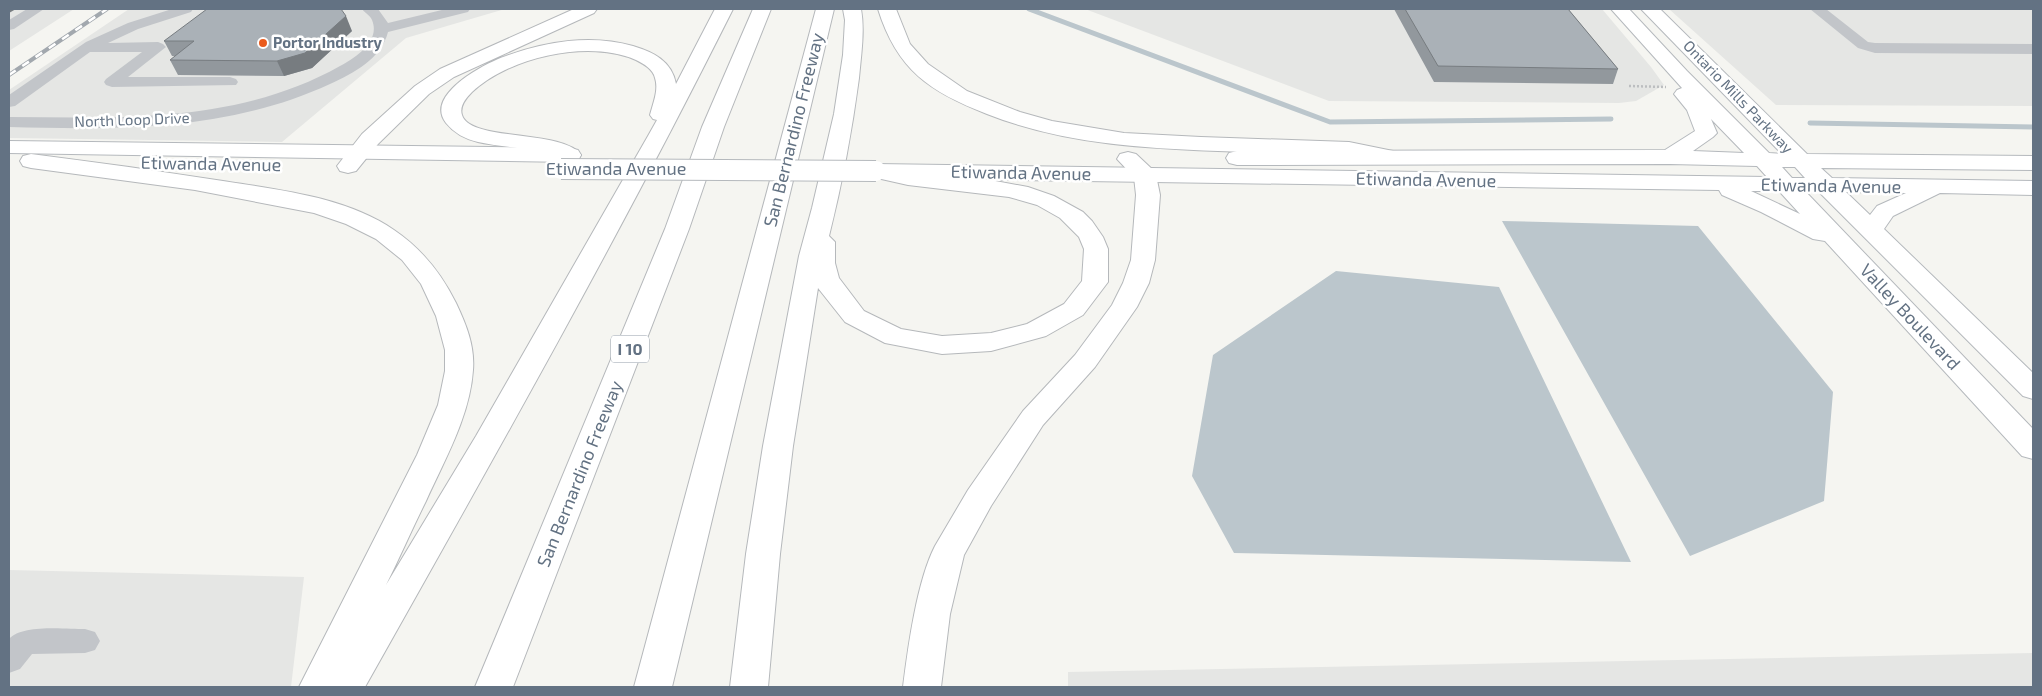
<svg xmlns="http://www.w3.org/2000/svg" width="2042" height="696" font-family="'Exo 2',sans-serif">
  <rect width="100%" height="100%" fill="#f5f5f1"/>
  <path fill="#e5e6e4" d="M 9,9 L 74,9 L 9,51 Z
    M 129,9 L 505,9 L 406,38 L 282,142 L 9,138 L 9,90 Z
    M 1085,9 L 1602,9 L 1651,67 L 1664,85 L 1636,101 L 1619,103 L 1329,101 Z
    M 1669,9 L 2033,9 L 2033,106 L 1776,105 Z
    M 9,570 L 304,577 L 291,687 L 9,687 Z
    M 2033,653 L 2033,687 L 1068,687 L 1068,672 Z"/>
  <path fill="#bbc6cc" d="M 1502,221 L 1698,226 L 1833,392 L 1824,501 L 1690,556 Z
    M 1336,271 L 1499,287 L 1631,562 L 1234,553 L 1192,476 L 1213,355 Z"/>
  <g fill="none" stroke-linecap="round" stroke-linejoin="round">
    <path stroke="#bbc6cc" stroke-width="5" d="M 1029,9 L 1330,122 L 1611,119
      M 1810,123 L 2033,127"/>
    <defs>
      <path id="major" d="M 1611,9 L 1629,9 L 1687,71 L 1769,153 L 1782,154 L 1641,9 L 1660,9 L 1807,154 L 2033,156 L 2033,170 L 1821,168 L 1832,178 L 2033,181 L 2033,195 L 1940,193 L 1893,216 L 1884,229 L 2033,373 L 2033,399 L 2023,396 L 1819,192 L 1805,191 L 2033,429 L 2033,459 L 2022,456 L 1825,241 L 1813,239 L 1761,212 L 1722,195 L 1719,190 L 876,178 L 868,176 L 865,171 L 868,166 L 876,164 L 1767,177 L 1757,166 L 1670,164 L 1237,165 L 1229,163 L 1226,158 L 1229,153 L 1237,151 L 1665,150 L 1695,131 L 1687,110 L 1674,94 L 1677,90 L 1682,88 ZM 1711,119 L 1744,153 L 1693,151 L 1713,137 L 1717,133 ZM 1782,167 L 1795,167 L 1805,178 L 1792,178 ZM 1751,191 L 1779,191 L 1800,214 ZM 1846,192 L 1906,193 L 1877,206 L 1870,215 Z
        M 9,141 L 570,148 L 578,150 L 581,155 L 578,160 L 570,162 L 9,153 Z"/>
      <path id="highway" d="M 574,9 L 597,9 L 594,13 L 454,77 L 429,94 L 378,144 L 356,171 L 348,173 L 340,171 L 337,166 L 362,134 L 415,86 L 440,69 Z
        M 715,9 L 733,9 C 618,239 491,463 365,687 L 299,687 L 417,455 L 438,405 L 445,371 L 445,350 L 436,316 L 421,284 L 402,260 L 376,239 L 346,224 L 314,213 L 195,190 L 31,168 L 23,166 L 20,161 L 23,156 L 31,154 C 95,162 159,171 223,181 C 280,190 346,197 394,230 C 422,249 441,273 456,303 C 466,324 475,346 473,370 C 470,416 445,459 426,501 C 412,529 400,557 386,585 L 476,436 L 648,136 L 657,120 L 653,119 L 650,115 C 653,103 659,90 655,78 C 653,69 644,64 636,60 C 589,39 509,57 472,92 C 466,98 459,106 462,115 C 470,142 563,129 581,155 L 578,160 C 565,163 557,156 545,153 C 523,147 500,147 478,142 C 465,139 454,133 446,123 C 424,95 485,63 506,56 C 546,41 592,34 633,46 C 653,52 672,61 676,84 Z
        M 753,9 L 771,9 L 724,127 L 689,229 L 513,687 L 475,687 L 665,229 L 702,127 Z
        M 816,9 L 834,9 L 672,687 L 634,687 Z
        M 843,9 L 861,9 C 865,31 861,55 859,78 C 852,131 842,184 829,236 L 835,242 L 835,263 L 839,278 L 864,311 L 901,329 L 942,336 L 991,333 L 1027,324 L 1064,304 L 1082,281 L 1084,249 L 1079,237 L 1060,218 L 1037,205 L 1009,197 L 908,185 L 868,176 L 865,171 L 868,166 L 876,164 L 908,172 L 990,180 L 1028,187 L 1054,196 L 1083,212 L 1092,221 L 1103,237 L 1108,249 L 1108,282 L 1083,315 L 1046,336 L 991,351 L 942,354 L 885,343 L 845,322 L 818,288 L 793,446 L 780,554 L 768,687 L 730,687 L 746,554 L 763,446 L 799,256 L 812,208 L 834,114 L 843,55 L 845,20 Z
        M 878,9 L 896,9 L 910,44 L 928,64 L 967,91 L 1020,112 L 1052,121 L 1124,133 L 1201,137 L 1349,142 L 1398,152 L 1401,157 L 1398,162 L 1390,164 C 1377,160 1363,156 1349,155 C 1316,151 1281,153 1247,152 C 1160,149 1070,147 987,114 C 930,92 897,70 878,9 Z
        M 1128,152 L 1136,154 L 1153,170 L 1156,175 L 1160,195 L 1155,260 L 1149,283 L 1137,307 L 1095,367 L 1043,425 L 991,506 L 964,555 L 950,614 L 941,687 L 903,687 C 908,647 917,581 935,546 L 968,490 L 1023,411 L 1075,355 L 1112,305 L 1123,283 L 1131,260 L 1136,195 L 1134,177 L 1117,159 L 1120,154 Z"/>
    </defs>
    <use href="#major" stroke="#b5b9bd" stroke-width="2"/>
    <use href="#highway" stroke="#b5b8bb" stroke-width="2"/>
    <path stroke="#bcbec0" stroke-width="2.5" stroke-dasharray="2 2" stroke-linecap="butt" d="M 1629,86 L 1666,87"/>
    <path fill="#c2c5c9" fill-rule="evenodd" d="M 27,9 L 44,9 L 14,29 L 9,30 L 9,20 Z
      M 172,9 L 193,9 L 191,12 L 138,29 L 108,43 L 158,42 L 163,44 L 166,47 L 128,77 L 230,77 L 236,79 L 238,82 L 236,85 L 112,87 L 106,85 L 104,82 L 106,79 L 142,52 L 90,52 L 15,106 L 9,107 L 9,95 L 86,42 L 128,23 Z
      M 362,9 L 378,9 L 388,23 L 446,9 L 470,9 L 468,12 L 388,32 C 381,59 354,73 330,84 C 228,131 120,130 9,127 L 9,117 C 122,118 239,123 340,66 C 355,58 381,41 372,20 C 370,15 365,13 362,9 Z
      M 1810,9 L 1826,9 L 1868,42 L 1875,43 L 2033,44 L 2033,54 L 1875,53 L 1858,48 Z
      M 85,629 L 95,632 L 100,641 L 95,650 L 85,653 L 32,654 L 20,669 L 9,673 L 9,639 C 22,624 65,629 85,629 Z"/>
    <use href="#major" fill="#fff" fill-rule="evenodd"/>
    <use href="#highway" fill="#fff" fill-rule="evenodd"/>
    <defs>
      <path id="rail" d="M 9,75 L 107,9"/>
    </defs>
    <use href="#rail" stroke="#a2a8ae" stroke-width="4"/>
    <use href="#rail" stroke="#fff" stroke-width="2.5" stroke-dasharray="8" stroke-linecap="butt"/>
    <defs>
      <path id="major-bridge" d="M 561,169 L 876,171"/>
    </defs>
    <use href="#major-bridge" stroke="#b5b9bd" stroke-width="22" stroke-linecap="butt"/>
    <use href="#major-bridge" stroke="#fff" stroke-width="20"/>
  </g>
  <path fill="#92989d" d="M 1394,9 L 1568,9 L 1618,69 L 1613,84 L 1434,82 Z
    M 352,31 L 312,68 L 284,76 L 178,75 L 170,60 L 175,56 L 172,56 L 164,41 Z"/>
  <path fill="#777c80" d="M 9,9 L 16,9 L 9,13 Z
    M 346,16 L 352,31 L 312,68 L 284,76 L 277,61 Z"/>
  <path fill="#aab1b7" stroke="#777c80" d="M 207,9 L 341,9 L 346,16 L 305,53 L 277,61 L 170,60 L 194,41 L 164,41 Z
    M 1405,9 L 1568,9 L 1618,69 L 1438,66 Z"/>
  <circle fill="#ea5b1c" stroke="#fff" stroke-width="2" cx="263" cy="43" r="5"/>
  <g text-anchor="middle" stroke-width="5" stroke-linejoin="round" paint-order="stroke">
    <g font-size="15" font-weight="bold" fill="#637283" stroke="#fff" text-anchor="start">
      <text x="273" y="48">Portor Industry</text>
    </g>
    <g font-size="15" fill="#637283" stroke="#fff">
      <text transform="translate(1738 97) rotate(46)" y="5">Ontario Mills Parkway</text>
      <text transform="translate(132 120) rotate(-2)" y="5">North Loop Drive</text>
    </g>
    <rect fill="#fff" stroke="#929ca8" stroke-width="1" x="611" y="335.5" width="38" height="27" rx="4"/>
    <g font-size="16" font-weight="bold" fill="#637283">
      <text x="630" y="355">I 10</text>
    </g>
    <g font-size="18" fill="#637283" stroke="#fff">
      <text transform="translate(794 130) rotate(-76)" y="6">San Bernardino Freeway</text>
      <text transform="translate(211 164) rotate(1)" y="6">Etiwanda Avenue</text>
      <text x="616" y="175">Etiwanda Avenue</text>
      <text transform="translate(1021 173) rotate(1)" y="6">Etiwanda Avenue</text>
      <text transform="translate(1426 180) rotate(1)" y="6">Etiwanda Avenue</text>
      <text transform="translate(1831 186) rotate(1)" y="6">Etiwanda Avenue</text>
      <text transform="translate(1910 317) rotate(47)" y="6">Valley Boulevard</text>
      <text transform="translate(580 474) rotate(-68)" y="6">San Bernardino Freeway</text>
    </g>
  </g>
  <rect width="2042" height="696" fill="none" stroke="#637283" stroke-width="20"/>
</svg>
